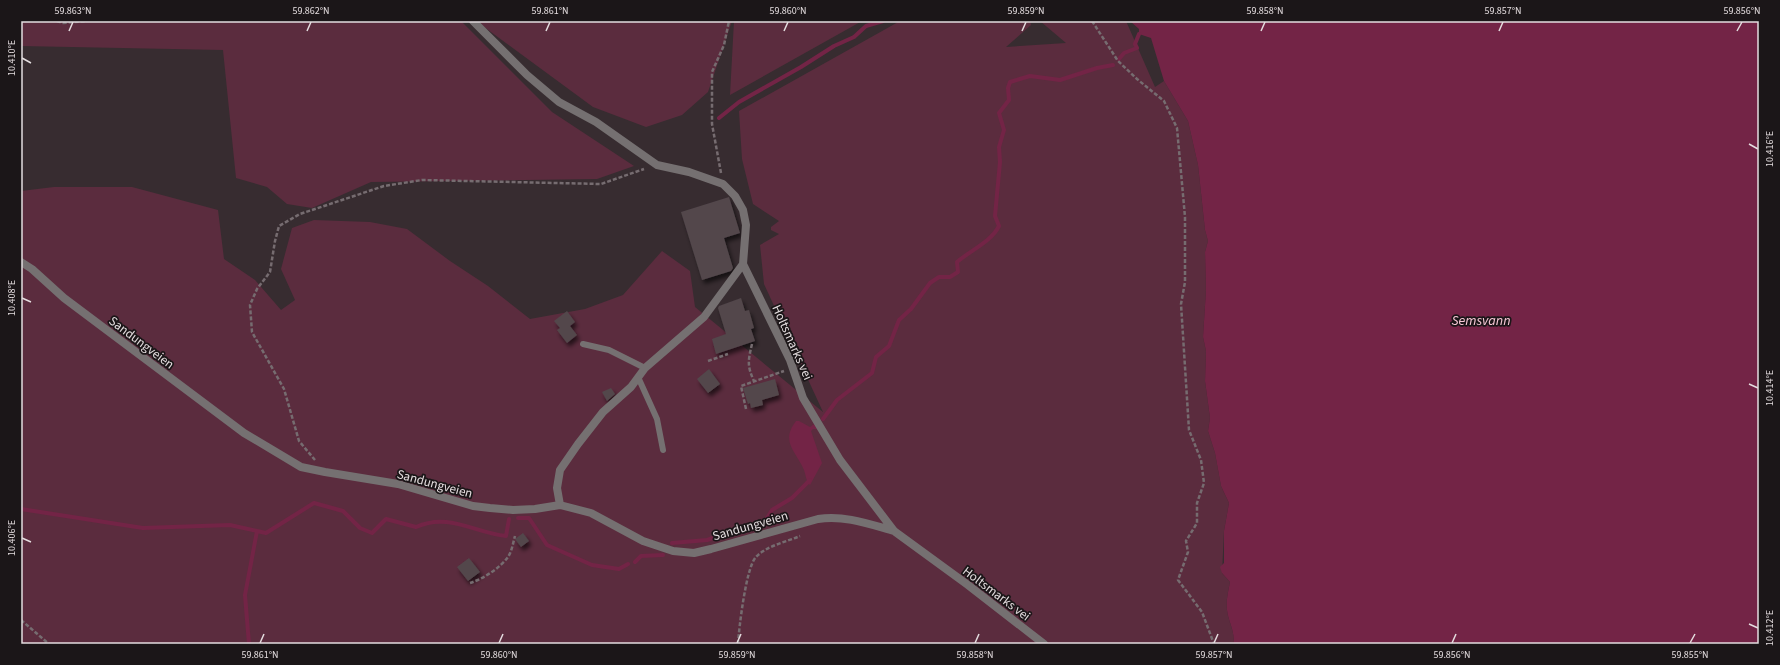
<svg xmlns="http://www.w3.org/2000/svg" width="1780" height="665" font-family="'Source Sans 3',sans-serif">
  <defs>
    <filter id="shadow"><feDropShadow dx="2.5" dy="4" stdDeviation="2" flood-color="#0009"/></filter>
  </defs>
  <rect width="100%" height="100%" fill="#372c30"/>
  <path fill="#5b2c3e" d="M 21,21 L 461,21 L 552,112 L 634,166 L 597,179 L 371,182 L 312,208 L 287,204 L 267,187 L 236,178 L 223,50 L 21,46 Z
    M 476,21 L 732,21 L 708,92 L 682,115 L 646,127 L 593,107 Z
    M 734,21 L 862,21 L 730,95 Z
    M 900,21 L 1030,21 L 1031,25 L 1006,47 L 1066,43 L 1040,21 L 1126,21 L 1155,87 L 1164,81 L 1188,121 L 1198,165 L 1205,230 L 1208,241 L 1205,252 L 1206,290 L 1203,337 L 1206,351 L 1205,381 L 1210,418 L 1208,431 L 1215,453 L 1221,486 L 1229,503 L 1224,531 L 1222,573 L 1230,582 C 1228,592 1226,600 1227,610 C 1228,621 1236,633 1233,644 L 21,644 L 21,191 L 54,187 L 132,187 L 218,210 L 224,259 L 255,280 L 281,310 L 295,300 L 281,269 L 292,228 L 314,220 L 370,222 L 407,229 L 450,261 L 488,286 L 530,319 L 585,309 L 623,295 L 662,251 L 690,271 L 695,307 L 823,412 L 764,284 L 760,245 L 779,234 L 771,230 L 771,227 L 779,221 L 753,204 L 742,159 L 739,111 Z"/>
  <path fill="#732446" d="M 1130,21 L 1759,21 L 1759,644 L 1233,644 C 1236,633 1228,621 1227,610 C 1226,600 1228,592 1230,582 L 1222,573 L 1220,567 L 1224,563 L 1224,531 L 1229,503 L 1221,486 L 1215,453 L 1208,431 L 1210,418 L 1205,381 L 1206,351 L 1203,337 L 1206,290 L 1205,252 L 1208,241 L 1205,230 L 1198,165 L 1188,121 L 1164,81 L 1151,38 L 1139,34 L 1139,29 Z
    M 796,421 L 799,421 L 810,427 L 814,424 L 817,429 L 813,429 L 811,431 L 822,463 L 810,485 C 806,481 806,476 804,470 C 796,451 780,442 796,421 Z"/>
  <g fill="none" stroke-linecap="round" stroke-linejoin="round">
    <path stroke="#732446" stroke-width="4" d="M 1119,59 L 1124,53 L 1137,48 L 1135,44 L 1139,34
      M 719,118 L 739,102 L 801,67 L 834,46 L 854,37 L 866,26 L 883,21
      M 823,419 L 837,400 L 872,373 L 876,357 L 889,346 L 899,320 L 911,309 L 930,283 L 939,277 L 950,277 L 958,272 L 957,262 C 971,250 991,242 999,226 L 995,216 L 1000,162 L 999,147 L 1004,130 L 999,113 L 1009,100 L 1008,88 L 1010,82 L 1030,76 L 1060,80 L 1097,68 L 1113,65
      M 21,509 L 143,528 L 230,525 L 266,533 L 314,503 L 343,511 L 360,528 L 372,533 L 386,519 L 416,527 C 449,512 474,533 506,536 L 509,519
      M 518,518 L 529,518 L 547,545 L 592,565 L 619,569 L 628,564
      M 672,543 L 707,540 L 722,535 L 732,534 L 764,523 L 772,510 L 792,498 L 810,480
      M 635,562 L 641,556 L 663,555
      M 249,644 L 245,595 L 257,531"/>
  </g>
  <path fill="#52474b" filter="url(#shadow)" d="M 729,197 L 740,233 L 724,238 L 733,268 L 731,271 L 702,280 L 681,212 Z
    M 741,298 L 745,311 L 749,310 L 754,328 L 751,329 L 755,341 L 716,354 L 712,339 L 726,334 L 718,308 L 719,306 Z
    M 567,311 L 575,322 L 570,326 L 577,335 L 567,343 L 557,330 L 560,328 L 554,321 Z
    M 709,369 L 720,384 L 708,393 L 697,379 Z
    M 775,379 L 779,395 L 762,400 L 763,405 L 751,408 L 750,403 L 748,404 L 743,388 Z
    M 611,388 L 615,394 L 607,401 L 602,392 Z
    M 523,533 L 529,541 L 521,547 L 515,539 Z
    M 469,558 L 480,572 L 468,581 L 457,567 Z"/>
  <g fill="none" stroke-linecap="round" stroke-linejoin="round">
    <path stroke="#766c70" stroke-width="2.5" stroke-dasharray="4 2" stroke-linecap="butt" d="M 57,21 L 63,23 L 87,21
      M 1092,21 L 1118,61 L 1137,79 L 1164,101 L 1177,128 L 1185,217 L 1185,282 L 1181,304 L 1189,430 L 1201,460 L 1204,483 L 1197,503 L 1197,523 L 1186,541 L 1188,552 L 1178,580 L 1202,612 L 1214,644
      M 721,173 L 712,124 L 712,72 L 724,45 L 729,21
      M 752,344 C 748,361 747,366 754,381
      M 708,361 L 728,354
      M 746,409 L 741,386 L 784,371
      M 315,460 L 299,441 L 284,389 L 252,332 L 250,305 L 257,289 L 270,272 L 275,241 L 279,226 L 300,214 L 384,186 L 422,180 L 601,184 L 644,169
      M 470,583 C 483,579 500,568 508,557 C 512,551 513,543 515,536
      M 21,620 L 49,644
      M 738,644 C 739,628 746,567 756,557 C 766,546 786,542 800,536"/>
    <path stroke="#757071" stroke-width="6" d="M 583,344 L 609,350 L 645,368
      M 638,377 L 657,419 L 663,450"/>
    <path stroke="#757071" stroke-width="8" d="M 473,21 L 527,75 L 559,102 L 596,122 L 657,165 L 689,172 L 723,184 L 735,196 L 743,210 L 746,225 L 743,264
      M 21,262 L 32,269 L 64,298 L 244,433 L 301,467 L 325,472 L 398,484 L 473,506 L 490,508 L 513,510 L 535,509 L 560,505 L 591,513 L 643,541 L 673,551 L 694,553 L 711,549 L 818,519 C 845,515 869,524 894,531
      M 743,264 L 790,360 L 803,398 L 840,460 L 894,531 L 968,585 L 1044,644
      M 560,505 L 557,488 L 560,470 L 578,444 L 603,412 L 631,387 L 645,368 L 704,317 L 743,264"/>
  </g>
  <path fill="none" stroke="#e4dddf" stroke-width="1.5" d="M 69,31 L 73,22M 307,31 L 311,22M 546,31 L 550,22M 784,31 L 788,22M 1022,31 L 1026,22M 1261,31 L 1265,22M 1499,31 L 1503,22M 1737,31 L 1742,22M 22,58 L 31,63M 1749,144 L 1758,149M 22,298 L 31,302M 1749,384 L 1758,388M 22,538 L 31,542M 1749,624 L 1758,628M 260,643 L 264,634M 499,643 L 503,634M 737,643 L 741,634M 975,643 L 979,634M 1214,643 L 1218,634M 1452,643 L 1456,634M 1690,643 L 1695,634"/>
  <g text-anchor="middle" stroke-width="3.5" stroke-linejoin="round" paint-order="stroke">
    <g font-size="13" fill="#e4dddf" stroke="#1b1618">
      <text transform="translate(142 342) rotate(37)" y="5">Sandungveien</text>
      <text transform="translate(793 342) rotate(66)" y="5">Holtsmarks vei</text>
      <text transform="translate(435 483) rotate(15)" y="5">Sandungveien</text>
      <text transform="translate(750 525) rotate(-16)" y="5">Sandungveien</text>
      <text transform="translate(997 593) rotate(37)" y="5">Holtsmarks vei</text>
    </g>
    <g font-size="14" font-style="italic" fill="#f8c8d7" stroke="#1b1618">
      <text x="1481" y="325">Semsvann</text>
    </g>
  </g>
  <rect width="1780" height="665" fill="none" stroke="#1b1618" stroke-width="44"/>
  <rect x="22" y="22" width="1736" height="621" fill="none" stroke="#e4dddf" stroke-width="1.5"/>
  <g font-size="10" text-anchor="middle" fill="#e4dddf">
    <text x="73" y="14">59.863°N</text>
    <text x="311" y="14">59.862°N</text>
    <text x="550" y="14">59.861°N</text>
    <text x="788" y="14">59.860°N</text>
    <text x="1026" y="14">59.859°N</text>
    <text x="1265" y="14">59.858°N</text>
    <text x="1503" y="14">59.857°N</text>
    <text x="1742" y="14">59.856°N</text>
    <text transform="translate(11 58) rotate(-90)" y="4">10.410°E</text>
    <text transform="translate(1769 149) rotate(-90)" y="4">10.416°E</text>
    <text transform="translate(11 298) rotate(-90)" y="4">10.408°E</text>
    <text transform="translate(1769 388) rotate(-90)" y="4">10.414°E</text>
    <text transform="translate(11 538) rotate(-90)" y="4">10.406°E</text>
    <text transform="translate(1769 628) rotate(-90)" y="4">10.412°E</text>
    <text x="260" y="658">59.861°N</text>
    <text x="499" y="658">59.860°N</text>
    <text x="737" y="658">59.859°N</text>
    <text x="975" y="658">59.858°N</text>
    <text x="1214" y="658">59.857°N</text>
    <text x="1452" y="658">59.856°N</text>
    <text x="1690" y="658">59.855°N</text>
  </g>
</svg>
